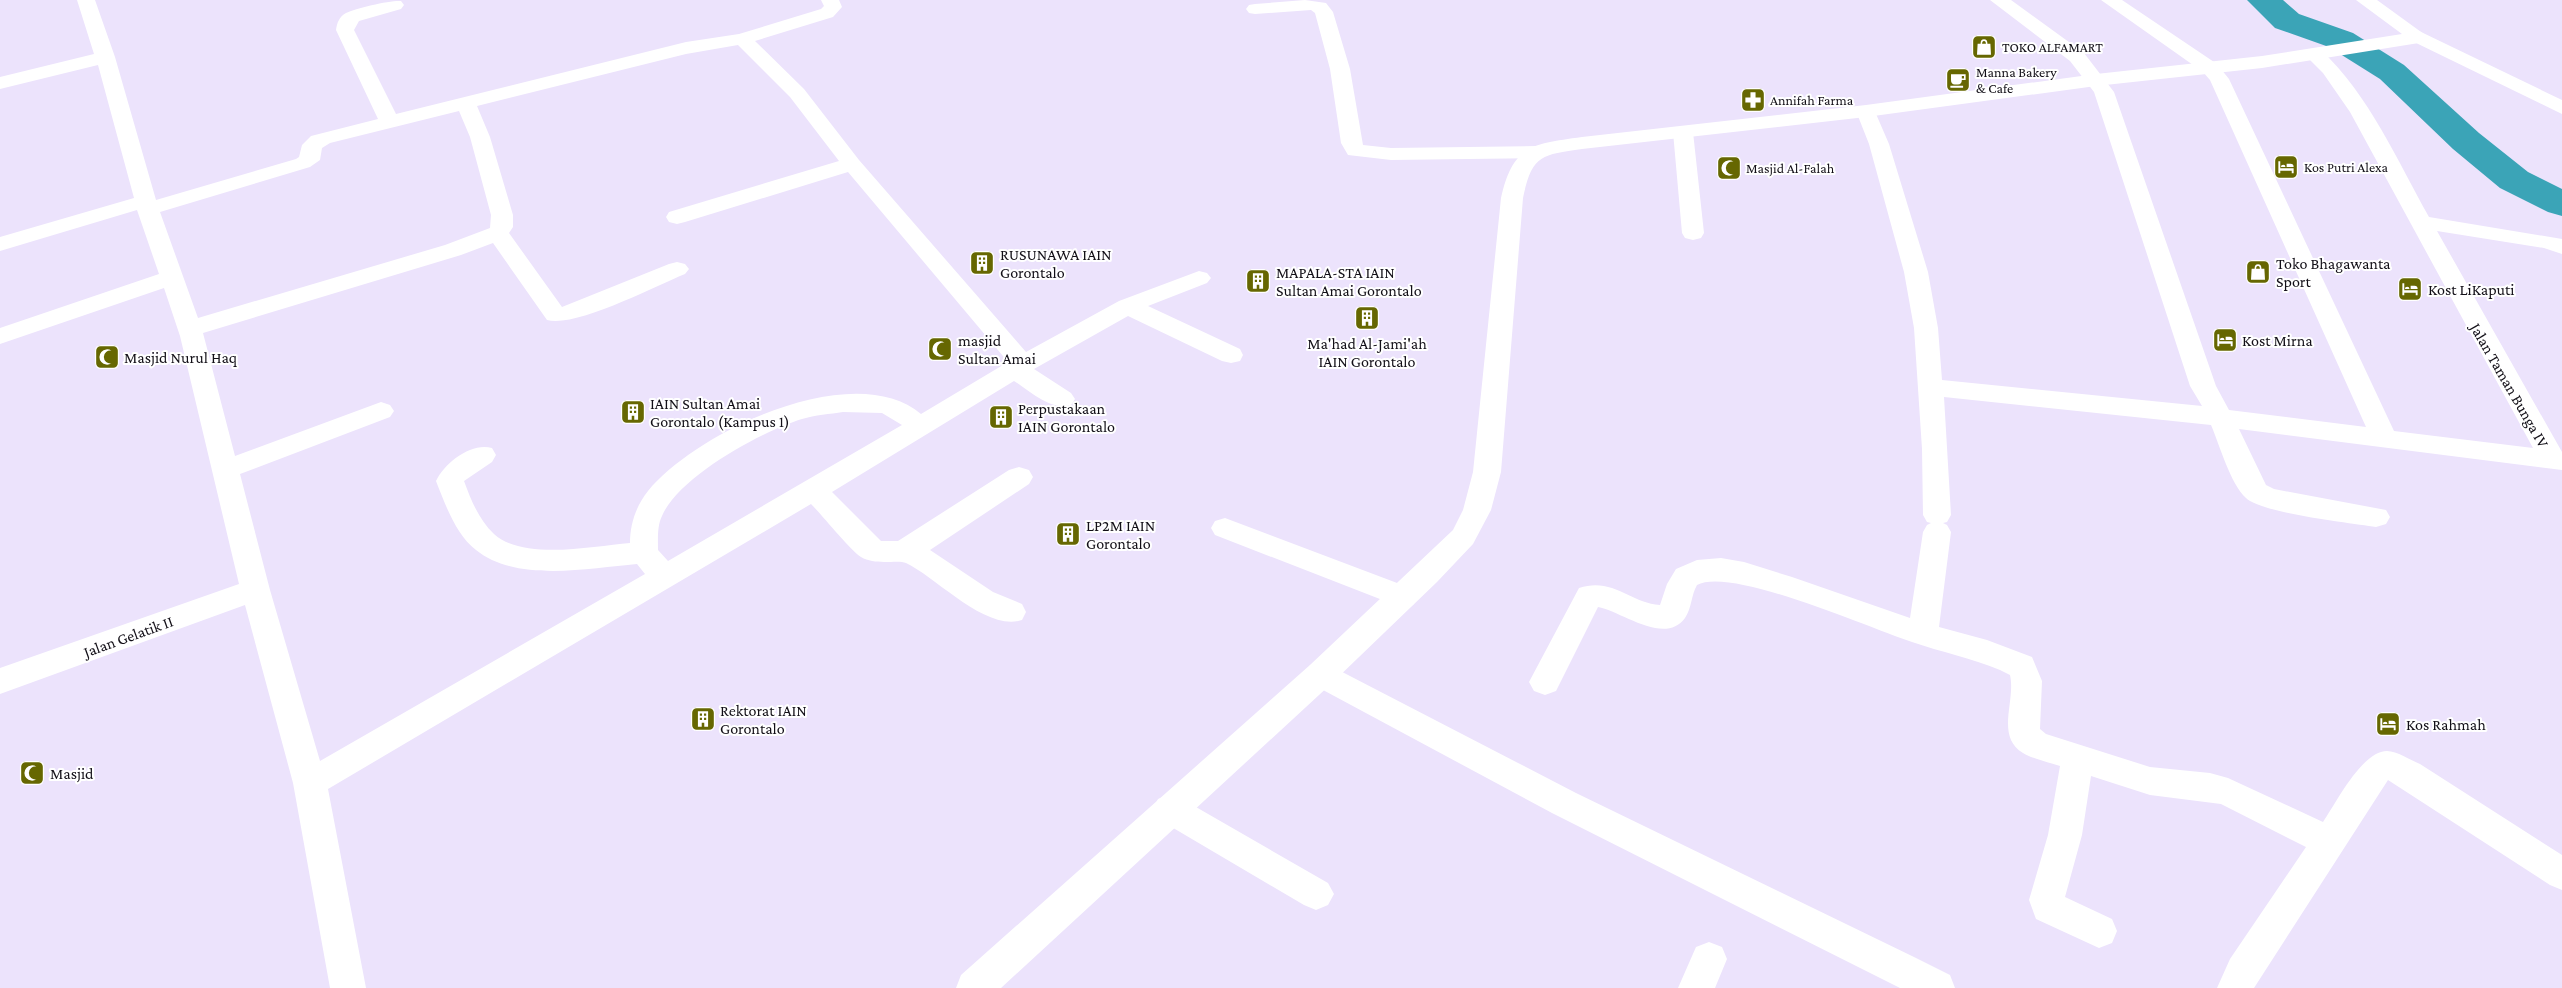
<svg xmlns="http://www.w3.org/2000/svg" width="2562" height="988" font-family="'Crimson Pro',serif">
  <rect width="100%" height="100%" fill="#ece3fc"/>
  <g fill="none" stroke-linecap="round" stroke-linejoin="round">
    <path fill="#3ba4b7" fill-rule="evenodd" d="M 2247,0 L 2283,0 L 2299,14 L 2353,33 L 2404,65 L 2479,133 L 2528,172 L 2562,189 L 2562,216 L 2548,212 L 2500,188 L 2453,149 L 2380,79 L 2329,47 L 2275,28 Z"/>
    <path fill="#fff" fill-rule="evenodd" d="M 77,0 L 95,0 L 115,57 L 156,200 L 296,159 L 299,157 L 302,145 L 311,136 L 378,119 L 336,30 C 337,23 339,17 346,13 C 356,8 391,0 401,1 L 404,5 L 401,9 L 359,21 L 354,30 L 396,114 L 686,42 L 739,34 L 821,9 L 824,6 L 821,0 L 839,0 L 842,7 L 833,17 L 755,41 L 804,89 L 859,160 L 1026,352 L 1119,301 L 1199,271 L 1207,273 L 1211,278 L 1207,283 L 1148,306 L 1240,349 L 1243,355 L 1240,361 L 1231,363 L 1222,361 L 1128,316 L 1034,369 L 1071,393 L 1075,399 L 1071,405 C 1051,411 1031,392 1014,381 L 832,492 L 881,541 L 898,541 L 1009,470 L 1019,467 L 1029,470 L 1033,477 L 1029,484 L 930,550 L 993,592 L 1022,604 L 1026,612 L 1022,620 C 986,632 936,577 906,563 C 898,559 876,566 861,557 C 849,549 823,516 811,504 L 328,789 L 366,988 L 330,988 L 293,783 L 245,605 L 0,694 L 0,668 L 239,584 L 180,336 L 164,288 L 0,344 L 0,328 L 159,274 L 137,210 L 0,251 L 0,237 L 134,198 L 98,65 L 0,89 L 0,77 L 94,54 ZM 738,45 L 790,97 L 839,161 L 669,212 L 666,217 L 669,222 L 677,224 L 685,222 L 848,172 L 1008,362 L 921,414 C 854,357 696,432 648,491 C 636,506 630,524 630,543 C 593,546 524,561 494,534 C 479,520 471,500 464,481 L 492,462 L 496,455 L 492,448 C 472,442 445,462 436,481 C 445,504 456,535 476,550 C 517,583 589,568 637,564 L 645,574 L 320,761 L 270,590 L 240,474 L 390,417 L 394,411 L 390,405 L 381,402 L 235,456 L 203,333 L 461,255 L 493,243 L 547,320 C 576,328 655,286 685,274 L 689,269 L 685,264 L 677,262 L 669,264 L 562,307 L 509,233 L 513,227 L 513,215 L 490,137 L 477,106 L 686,54 ZM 459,111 L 470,137 L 491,215 L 490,228 L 445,245 L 198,318 L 160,212 L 310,167 L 320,160 L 322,148 L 330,143 ZM 843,412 L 882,413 L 902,425 L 668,561 L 658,550 C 658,539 657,526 662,516 C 678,477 762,431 802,419 C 815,415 830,414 843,412 Z
      M 1305,0 L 1326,3 L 1333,12 L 1350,69 L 1363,145 L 1391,148 L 1536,146 L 1543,148 L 1546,152 L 1543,156 L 1536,158 L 1391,160 L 1348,155 L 1341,143 L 1330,69 L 1315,13 L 1311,10 L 1255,14 L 1249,13 L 1246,9 L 1249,5 L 1255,4 Z
      M 1990,0 L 2011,0 L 2084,53 L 2114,92 L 2216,386 L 2229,410 L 2366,427 L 2210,80 L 2203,72 L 2101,0 L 2122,0 L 2217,64 L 2229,79 L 2394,431 L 2533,448 L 2350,112 L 2323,73 L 2304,54 L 2307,50 L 2321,50 C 2369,95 2397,160 2429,217 L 2562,239 L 2562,254 L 2544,248 L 2437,231 L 2562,452 L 2562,470 L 2239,429 L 2266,485 L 2274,489 L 2386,510 L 2390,517 L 2386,524 L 2376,527 C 2351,523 2261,513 2246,498 C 2230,483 2220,446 2211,425 L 1944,397 L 1951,515 L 1947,522 L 1943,523 L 1947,525 L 1951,532 L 1939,627 L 1987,640 L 2032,657 L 2042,681 L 2040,729 L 2046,734 L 2150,767 L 2210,773 L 2228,778 L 2323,822 C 2336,803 2362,751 2387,751 C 2397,751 2410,760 2420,764 L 2562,855 L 2562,890 L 2550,885 L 2388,780 L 2254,988 L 2217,988 L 2230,959 L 2306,847 L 2221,804 L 2150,795 L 2091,776 L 2082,835 L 2065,897 L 2112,919 L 2117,931 L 2112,943 L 2099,948 L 2036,919 L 2029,900 L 2048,835 L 2060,766 C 2048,762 2033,759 2023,753 C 1995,736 2016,701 2010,675 L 2000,670 C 1971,658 1941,652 1912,642 C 1871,629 1731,566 1697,585 C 1691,595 1692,608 1685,618 C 1665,646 1621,611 1598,607 L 1556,691 L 1545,695 L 1534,691 L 1529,682 L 1579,588 C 1613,577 1630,603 1660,605 L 1667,584 L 1676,569 L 1697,560 L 1721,558 L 1744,562 L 1792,577 L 1910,618 L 1923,532 L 1927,525 L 1931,523 L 1927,522 L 1923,515 L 1922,449 L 1914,328 L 1904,272 L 1869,144 L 1856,111 L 1859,107 L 1873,107 L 1889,144 L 1928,272 L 1938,328 L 1942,380 L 2202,406 L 2190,386 L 2094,92 L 2070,61 Z
      M 2419,31 L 2562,100 L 2562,114 L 2412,41 L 2410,37 L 2412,33 Z
      M 1683,126 L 1690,128 L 1693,132 L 1704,233 L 1701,238 L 1693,240 L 1685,238 L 1682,233 L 1673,132 L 1676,128 Z
      M 1225,518 L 1413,589 L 1418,597 L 1413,605 L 1403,608 L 1215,535 L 1211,528 L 1215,521 Z
      M 1321,661 L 1576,793 L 1914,957 L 1950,975 L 1955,988 L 1900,988 L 1552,813 L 1310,683 L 1306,674 L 1310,665 Z
      M 1170,794 L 1182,799 L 1328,883 L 1334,894 L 1328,905 L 1316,910 L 1304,905 L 1158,819 L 1153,809 L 1158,799 Z
      M 1709,942 L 1722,947 L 1727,959 L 1715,988 L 1678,988 L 1696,947 Z"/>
    <path fill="#fff" fill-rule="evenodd" d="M 2356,0 L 2377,0 L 2428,37 L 2426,41 L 2419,43 L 2262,68 L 2096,86 L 1866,117 L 1582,149 C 1541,155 1532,155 1523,198 L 1501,472 L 1491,510 L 1473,544 L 1437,582 L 1332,683 L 1001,988 L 956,988 L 961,975 L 1310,665 L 1453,530 L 1463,510 L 1473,472 L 1501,198 C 1513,144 1533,144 1582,137 L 1866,105 L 2096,74 L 2262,56 L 2402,34 Z"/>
  </g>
  <defs>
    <symbol id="shop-square" viewBox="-11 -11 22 22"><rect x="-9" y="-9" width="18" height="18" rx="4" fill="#666701" stroke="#fff"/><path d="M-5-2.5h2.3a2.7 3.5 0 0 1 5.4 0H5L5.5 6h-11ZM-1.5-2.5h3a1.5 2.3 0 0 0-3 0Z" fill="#fff"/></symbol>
    <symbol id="cafe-square" viewBox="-11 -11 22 22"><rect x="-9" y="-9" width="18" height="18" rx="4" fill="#666701" stroke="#fff"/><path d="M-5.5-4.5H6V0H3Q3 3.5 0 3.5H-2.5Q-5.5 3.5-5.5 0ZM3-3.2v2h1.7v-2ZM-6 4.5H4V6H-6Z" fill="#fff"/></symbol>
    <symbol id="pharmacy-square" viewBox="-11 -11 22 22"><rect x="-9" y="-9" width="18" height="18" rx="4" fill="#666701" stroke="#fff"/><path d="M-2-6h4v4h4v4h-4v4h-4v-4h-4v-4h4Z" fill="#fff"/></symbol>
    <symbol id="hotel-square" viewBox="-11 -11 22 22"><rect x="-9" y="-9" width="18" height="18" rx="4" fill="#666701" stroke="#fff"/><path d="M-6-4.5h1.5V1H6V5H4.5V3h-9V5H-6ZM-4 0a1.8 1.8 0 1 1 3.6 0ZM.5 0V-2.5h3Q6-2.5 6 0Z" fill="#fff"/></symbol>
    <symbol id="mosque-square" viewBox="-11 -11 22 22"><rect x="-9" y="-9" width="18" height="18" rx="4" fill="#666701" stroke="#fff"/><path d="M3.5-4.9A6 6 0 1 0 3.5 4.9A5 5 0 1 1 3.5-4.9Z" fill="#fff"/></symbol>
    <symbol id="building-square" viewBox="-11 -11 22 22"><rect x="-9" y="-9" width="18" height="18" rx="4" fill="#666701" stroke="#fff"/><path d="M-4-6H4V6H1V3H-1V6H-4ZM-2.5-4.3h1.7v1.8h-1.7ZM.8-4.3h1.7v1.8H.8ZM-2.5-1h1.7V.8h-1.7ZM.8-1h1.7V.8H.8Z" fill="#fff"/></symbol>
  </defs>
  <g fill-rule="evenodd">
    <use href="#shop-square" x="1970" y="33" width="28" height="28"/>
    <use href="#cafe-square" x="1944" y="66" width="28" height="28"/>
    <use href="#pharmacy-square" x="1739" y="86" width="28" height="28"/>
    <use href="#hotel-square" x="2272" y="153" width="28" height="28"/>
    <use href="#mosque-square" x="1715" y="154" width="28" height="28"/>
    <use href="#building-square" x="968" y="249" width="28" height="28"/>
    <use href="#shop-square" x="2244" y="258" width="28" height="28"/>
    <use href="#building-square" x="1244" y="267" width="28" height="28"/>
    <use href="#hotel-square" x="2396" y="275" width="28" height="28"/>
    <use href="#building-square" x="1353" y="304" width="28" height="28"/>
    <use href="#hotel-square" x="2211" y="326" width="28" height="28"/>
    <use href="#mosque-square" x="926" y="335" width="28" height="28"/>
    <use href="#mosque-square" x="93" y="343" width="28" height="28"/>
    <use href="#building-square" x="619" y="398" width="28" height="28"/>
    <use href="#building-square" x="987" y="403" width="28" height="28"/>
    <use href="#building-square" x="1054" y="520" width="28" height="28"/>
    <use href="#building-square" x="689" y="705" width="28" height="28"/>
    <use href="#hotel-square" x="2374" y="710" width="28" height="28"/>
    <use href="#mosque-square" x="18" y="759" width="28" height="28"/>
  </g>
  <g text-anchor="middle" stroke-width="4" stroke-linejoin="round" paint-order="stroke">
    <g font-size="14" fill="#120f17" stroke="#fff" text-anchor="start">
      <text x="2002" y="52">TOKO ALFAMART</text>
      <text x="1976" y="77">Manna Bakery<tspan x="1976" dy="16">&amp; Cafe</tspan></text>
      <text x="1770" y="105">Annifah Farma</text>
      <text x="2304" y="172">Kos Putri Alexa</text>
      <text x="1746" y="173">Masjid Al-Falah</text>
    </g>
    <g font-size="16" fill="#120f17" stroke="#fff" text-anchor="start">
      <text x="1000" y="260">RUSUNAWA IAIN<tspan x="1000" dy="18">Gorontalo</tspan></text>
      <text x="2276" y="269">Toko Bhagawanta<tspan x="2276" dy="18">Sport</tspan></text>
      <text x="1276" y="278">MAPALA-STA IAIN<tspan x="1276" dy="18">Sultan Amai Gorontalo</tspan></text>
      <text x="2428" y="295">Kost LiKaputi</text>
      <text x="958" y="346">masjid<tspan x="958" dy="18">Sultan Amai</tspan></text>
      <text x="2242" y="346">Kost Mirna</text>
      <text x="1367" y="349" text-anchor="middle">Ma'had Al-Jami'ah<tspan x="1367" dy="18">IAIN Gorontalo</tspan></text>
      <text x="124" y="363">Masjid Nurul Haq</text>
      <text x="650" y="409">IAIN Sultan Amai<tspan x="650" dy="18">Gorontalo (Kampus 1)</tspan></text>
      <text x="1018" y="414">Perpustakaan<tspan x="1018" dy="18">IAIN Gorontalo</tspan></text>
      <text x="1086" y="531">LP2M IAIN<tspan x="1086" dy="18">Gorontalo</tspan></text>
      <text x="720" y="716">Rektorat IAIN<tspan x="720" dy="18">Gorontalo</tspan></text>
      <text x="2406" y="730">Kos Rahmah</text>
      <text x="50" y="779">Masjid</text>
    </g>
    <g font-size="16" fill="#120f17" stroke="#fff">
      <text transform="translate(2510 385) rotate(60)" y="6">Jalan Taman Bunga IV</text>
      <text transform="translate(128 636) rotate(-20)" y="6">Jalan Gelatik II</text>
    </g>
  </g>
</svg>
